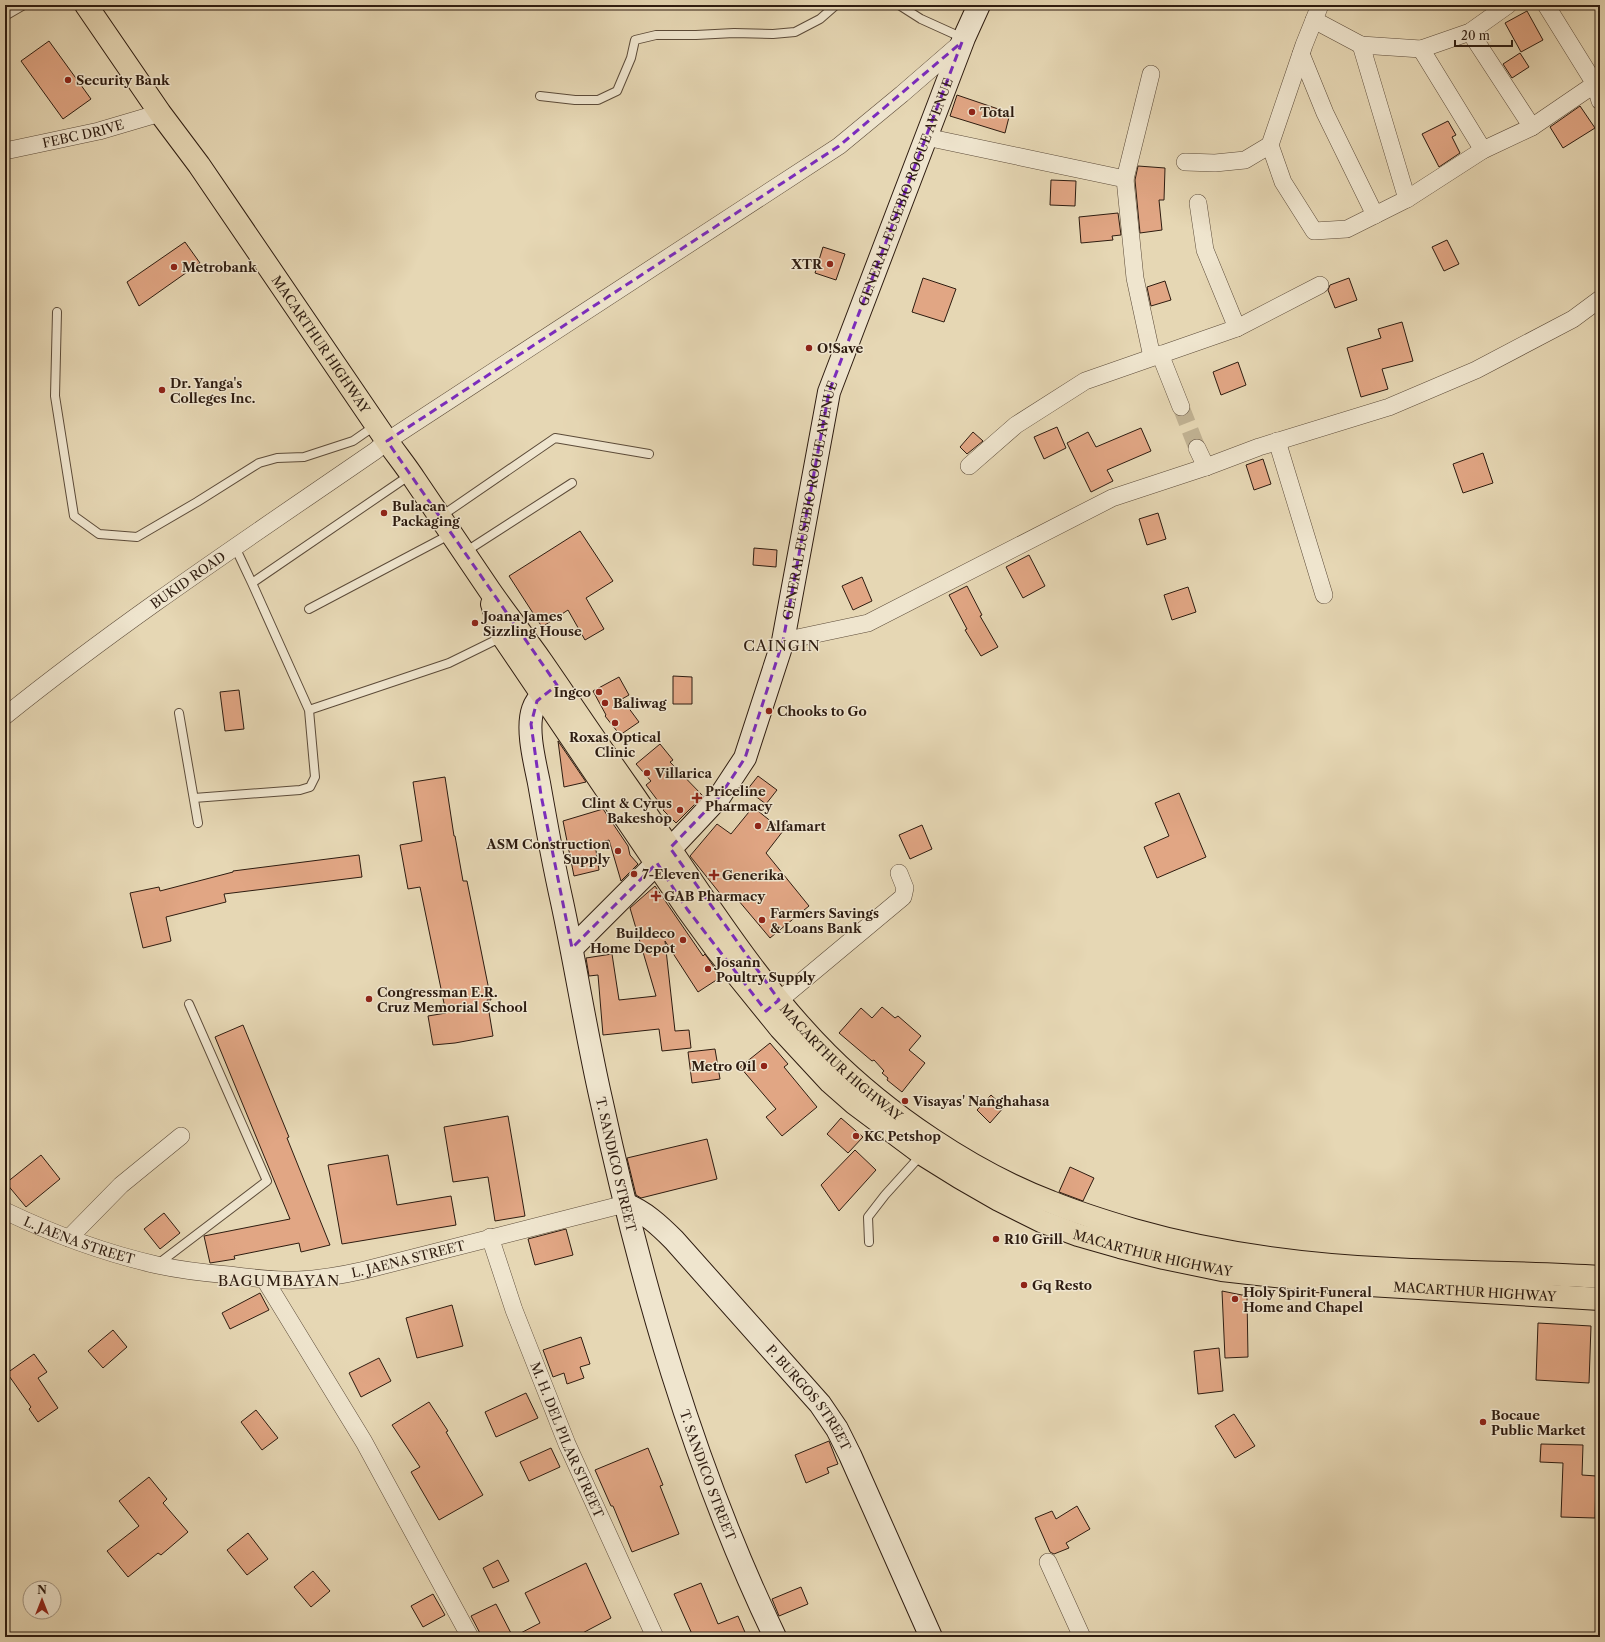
<svg xmlns="http://www.w3.org/2000/svg" width="1605" height="1642" font-family="'Libre Caslon Text',serif">
  <rect width="100%" height="100%" fill="#e6d7b4"/>
  <filter id="stains"><feTurbulence type="fractalNoise" baseFrequency=".005" numOctaves="4"/><feColorMatrix values="0 0 0 0 .2 0 0 0 0 .09 0 0 0 0 .02 0 0 0 .5 -.17"/></filter>
  <radialGradient id="worn" r=".72"><stop offset=".6" stop-color="#630" stop-opacity="0"/><stop offset="1" stop-color="#630" stop-opacity=".3"/></radialGradient>
  <path fill="#e1a684" stroke="#2e1c10" d="M 1527,11 L 1543,40 L 1521,52 L 1505,23 Z
    M 49,41 L 91,99 L 63,119 L 21,61 Z
    M 1520,53 L 1529,67 L 1512,78 L 1503,64 Z
    M 957,95 L 1010,113 L 1005,133 L 950,116 Z
    M 1580,106 L 1595,128 L 1563,148 L 1550,127 Z
    M 1448,121 L 1456,135 L 1452,137 L 1460,153 L 1439,167 L 1422,134 Z
    M 1138,166 L 1165,168 L 1164,200 L 1159,200 L 1162,230 L 1140,233 L 1135,180 Z
    M 1051,180 L 1076,181 L 1075,206 L 1050,205 Z
    M 1118,213 L 1121,235 L 1112,236 L 1113,240 L 1081,243 L 1079,217 Z
    M 1447,240 L 1459,264 L 1444,271 L 1432,247 Z
    M 185,242 L 200,263 L 139,306 L 127,282 Z
    M 823,247 L 845,254 L 836,280 L 815,273 Z
    M 923,278 L 956,289 L 944,322 L 912,312 Z
    M 1349,278 L 1357,300 L 1335,308 L 1328,290 L 1330,285 Z
    M 1165,281 L 1171,300 L 1151,306 L 1147,287 Z
    M 1402,322 L 1413,361 L 1382,369 L 1388,389 L 1361,397 L 1347,348 L 1381,338 L 1378,329 Z
    M 1238,362 L 1246,385 L 1221,395 L 1213,372 Z
    M 1057,427 L 1066,448 L 1044,459 L 1034,437 Z
    M 1141,428 L 1151,451 L 1107,470 L 1113,481 L 1091,492 L 1067,443 L 1088,432 L 1096,447 Z
    M 973,432 L 983,441 L 967,454 L 960,447 Z
    M 1483,453 L 1493,483 L 1463,493 L 1453,464 Z
    M 1263,459 L 1271,484 L 1254,490 L 1246,465 Z
    M 1158,513 L 1166,539 L 1147,545 L 1139,519 Z
    M 580,531 L 613,581 L 586,598 L 604,629 L 585,640 L 568,610 L 542,627 L 509,576 Z
    M 754,548 L 777,550 L 776,567 L 753,565 Z
    M 1029,555 L 1045,586 L 1023,598 L 1006,567 Z
    M 862,577 L 872,601 L 853,610 L 842,586 Z
    M 967,586 L 982,615 L 980,616 L 998,647 L 981,656 L 965,630 L 967,629 L 949,595 Z
    M 1188,587 L 1196,612 L 1172,620 L 1164,595 Z
    M 673,676 L 692,677 L 692,704 L 673,704 Z
    M 619,677 L 629,695 L 622,699 L 639,722 L 620,735 L 605,716 L 606,715 L 593,691 Z
    M 239,690 L 244,729 L 225,731 L 220,692 Z
    M 558,741 L 586,782 L 564,787 Z
    M 660,744 L 673,760 L 670,762 L 703,796 L 676,823 L 663,810 L 664,809 L 646,785 L 651,781 L 636,764 Z
    M 758,776 L 777,790 L 766,804 L 747,790 Z
    M 445,777 L 454,836 L 455,836 L 463,881 L 467,881 L 491,1000 L 487,1000 L 493,1036 L 455,1043 L 433,1045 L 428,1016 L 446,1013 L 420,887 L 408,889 L 400,845 L 422,841 L 413,782 Z
    M 1179,793 L 1206,857 L 1157,878 L 1144,847 L 1169,836 L 1155,803 Z
    M 753,807 L 783,831 L 766,853 L 809,906 L 770,938 L 733,894 L 726,901 L 690,856 L 717,824 L 731,834 Z
    M 603,809 L 628,846 L 630,855 L 638,864 L 621,881 L 609,840 L 595,844 L 599,870 L 574,876 L 563,821 Z
    M 922,825 L 932,849 L 910,859 L 899,835 Z
    M 359,855 L 362,877 L 224,894 L 226,902 L 166,917 L 171,941 L 143,948 L 130,893 L 159,887 L 160,891 L 233,872 L 233,871 Z
    M 655,886 L 703,956 L 705,954 L 721,977 L 698,992 L 665,941 L 675,1031 L 689,1030 L 691,1048 L 662,1051 L 659,1029 L 603,1035 L 598,975 L 589,976 L 586,958 L 612,954 L 619,1000 L 656,996 L 630,908 Z
    M 882,1007 L 895,1018 L 898,1016 L 921,1036 L 909,1050 L 925,1063 L 902,1092 L 887,1080 L 888,1078 L 882,1073 L 884,1071 L 874,1060 L 872,1061 L 839,1033 L 861,1008 L 872,1018 Z
    M 243,1025 L 289,1137 L 287,1138 L 330,1245 L 301,1252 L 299,1243 L 234,1256 L 235,1259 L 210,1263 L 204,1236 L 290,1219 L 215,1037 Z
    M 770,1043 L 788,1064 L 784,1067 L 817,1107 L 782,1136 L 766,1117 L 776,1109 L 740,1067 Z
    M 715,1049 L 720,1079 L 692,1083 L 688,1052 Z
    M 991,1095 L 1004,1107 L 990,1123 L 977,1110 Z
    M 508,1116 L 525,1216 L 495,1221 L 488,1177 L 453,1182 L 444,1127 Z
    M 841,1118 L 863,1137 L 848,1153 L 827,1134 Z
    M 707,1139 L 717,1179 L 641,1198 L 636,1195 L 627,1158 Z
    M 855,1150 L 876,1170 L 839,1211 L 821,1185 Z
    M 41,1155 L 60,1179 L 26,1207 L 6,1183 Z
    M 388,1155 L 397,1205 L 451,1196 L 456,1225 L 342,1244 L 328,1165 Z
    M 1070,1167 L 1094,1178 L 1083,1201 L 1059,1192 Z
    M 164,1213 L 180,1233 L 160,1249 L 144,1229 Z
    M 566,1229 L 573,1255 L 535,1265 L 528,1239 Z
    M 1222,1291 L 1247,1296 L 1248,1357 L 1225,1358 Z
    M 260,1293 L 269,1310 L 230,1329 L 222,1313 Z
    M 452,1305 L 463,1346 L 417,1358 L 406,1318 Z
    M 1538,1323 L 1591,1326 L 1589,1383 L 1536,1380 Z
    M 113,1330 L 127,1347 L 103,1368 L 88,1351 Z
    M 581,1337 L 590,1364 L 580,1367 L 584,1378 L 567,1384 L 564,1373 L 553,1377 L 543,1350 Z
    M 1219,1348 L 1223,1391 L 1198,1394 L 1194,1351 Z
    M 34,1354 L 47,1372 L 38,1378 L 58,1408 L 38,1422 L 29,1409 L 31,1407 L 7,1373 Z
    M 379,1358 L 391,1381 L 361,1397 L 349,1373 Z
    M 526,1393 L 538,1418 L 496,1437 L 485,1412 Z
    M 429,1402 L 448,1431 L 446,1432 L 483,1495 L 439,1520 L 411,1472 L 420,1467 L 392,1425 Z
    M 256,1410 L 278,1438 L 262,1450 L 241,1422 Z
    M 1234,1414 L 1255,1446 L 1235,1458 L 1215,1426 Z
    M 829,1441 L 838,1464 L 827,1468 L 829,1473 L 806,1483 L 795,1455 Z
    M 1541,1444 L 1583,1445 L 1582,1475 L 1596,1476 L 1595,1518 L 1561,1517 L 1563,1463 L 1540,1462 Z
    M 551,1448 L 560,1467 L 529,1481 L 520,1462 Z
    M 648,1448 L 663,1485 L 660,1486 L 679,1534 L 632,1552 L 613,1506 L 611,1506 L 595,1470 Z
    M 149,1477 L 167,1499 L 163,1503 L 188,1532 L 161,1555 L 158,1553 L 128,1577 L 107,1551 L 139,1526 L 119,1501 Z
    M 1077,1506 L 1090,1529 L 1066,1543 L 1069,1548 L 1054,1554 L 1050,1552 L 1035,1518 L 1052,1511 L 1056,1519 Z
    M 248,1533 L 268,1559 L 247,1575 L 227,1550 Z
    M 498,1560 L 509,1581 L 493,1588 L 483,1568 Z
    M 586,1563 L 611,1618 L 575,1637 L 482,1637 L 471,1616 L 496,1604 L 513,1637 L 540,1623 L 525,1593 Z
    M 313,1571 L 330,1591 L 311,1607 L 294,1587 Z
    M 701,1583 L 718,1624 L 738,1616 L 747,1637 L 687,1637 L 692,1634 L 674,1594 Z
    M 801,1587 L 808,1604 L 779,1616 L 772,1599 Z
    M 433,1594 L 445,1615 L 423,1627 L 411,1606 Z"/>
  <g fill="none" stroke-linecap="round" stroke-linejoin="round">
    <path stroke="#c1b293" stroke-width="17" stroke-dasharray="17 8" stroke-linecap="butt" d="M 1181,407 L 1197,448"/>
    <defs>
      <path id="lane" d="M 899,5 L 921,19 L 963,38
        M 5,16 L 24,5
        M 540,96 L 575,100 L 598,100 L 617,91 L 631,58 L 635,40 L 656,35 L 696,35 L 734,33 L 773,34 L 795,32 L 820,19 L 836,5
        M 57,312 L 55,396 L 74,516 L 99,534 L 137,537 L 197,502 L 259,463 L 277,458 L 304,457 L 353,441 L 376,425
        M 440,517 L 555,438 L 649,454
        M 465,552 L 572,483
        M 252,583 L 410,475
        M 309,609 L 451,534
        M 309,710 L 449,663 L 502,637
        M 179,713 L 198,823
        M 194,798 L 300,790 L 310,787 L 315,777 L 309,710 L 252,583 L 235,547
        M 869,1242 L 868,1217 L 885,1195 L 922,1154
        M 158,1264 L 267,1181 L 189,1004"/>
      <g id="street">
        <path d="M 1320,5 L 1304,45 L 1270,145 L 1283,182 L 1314,231 L 1347,229 L 1407,199 L 1483,150 L 1532,127 L 1595,84 L 1546,5"/>
        <path d="M 1314,20 L 1361,45"/>
        <path d="M 1470,32 L 1532,127"/>
        <path d="M 1421,49 L 1483,150"/>
        <path d="M 1301,54 L 1325,113 L 1375,215"/>
        <path d="M 1595,84 L 1600,101"/>
        <path d="M 926,137 L 1125,179 L 1135,278 L 1152,357"/>
        <path id="s1" d="M 5,151 L 99,131 L 160,113"/>
        <path d="M 1185,162 L 1215,163 L 1245,160 L 1270,145"/>
        <path d="M 1125,179 L 1151,74"/>
        <path d="M 1407,199 L 1361,45 L 1421,49 L 1470,32 L 1508,5"/>
        <path d="M 1198,203 L 1205,250 L 1237,328"/>
        <path d="M 1160,354 L 1181,407"/>
        <path d="M 1277,441 L 1324,595"/>
        <path d="M 1197,448 L 1206,467"/>
        <path d="M 969,466 L 1016,425 L 1085,381 L 1237,328 L 1320,285"/>
        <path d="M 783,641 L 868,623 L 1112,498 L 1206,467 L 1259,447 L 1389,407 L 1476,370 L 1573,319 L 1600,299"/>
        <path id="s2" d="M 5,716 C 123,621 250,537 375,451 L 387,441 L 839,146 L 902,94 L 962,42"/>
        <path d="M 770,1008 L 903,897 L 905,888 L 899,873"/>
        <path id="s3" d="M 5,1211 C 53,1234 105,1253 157,1265 C 180,1270 205,1273 229,1275 C 252,1278 275,1281 298,1280 C 321,1279 343,1275 365,1270 L 625,1204"/>
        <path id="s4" d="M 490,1237 L 514,1310 L 567,1444 L 655,1637"/>
        <path d="M 69,1238 L 121,1185 L 181,1136"/>
        <path d="M 265,1280 L 364,1442 L 470,1637"/>
        <path d="M 1048,1562 L 1082,1637"/>
      </g>
      <g id="secondary">
        <path id="s5" d="M 557,685 C 547,691 537,697 533,709 C 526,729 535,763 539,783 C 546,823 553,862 562,902 C 576,967 586,1033 601,1099 C 641,1283 693,1466 775,1637"/>
        <path id="s6" d="M 572,948 L 657,863 L 693,825 L 720,796 L 745,758 L 783,641 L 829,392 L 964,38 L 979,5"/>
        <path id="s7" d="M 625,1204 C 645,1212 659,1225 674,1240 L 820,1404 L 837,1429 L 850,1455 L 931,1637"/>
      </g>
      <g id="highway">
        <path id="s8" d="M 86,5 L 160,113 L 199,165 L 387,441 C 396,454 406,466 415,480 C 439,515 462,550 486,585 C 504,612 524,636 542,662 C 571,704 599,746 628,787 C 690,876 750,977 827,1054 C 887,1114 972,1172 1051,1202 C 1078,1213 1107,1222 1134,1230 C 1218,1254 1307,1265 1393,1269 C 1462,1273 1531,1272 1600,1277"/>
        <path id="s9" d="M 492,604 L 503,637 L 687,909 L 716,949 L 780,1028 L 830,1082 L 855,1104 L 922,1154 L 959,1177 L 999,1200 L 1043,1222 L 1078,1235 L 1120,1247 L 1164,1258 L 1222,1270 L 1336,1283 L 1600,1299"/>
      </g>
    </defs>
    <use href="#lane" stroke="#5c4b39" stroke-width="10"/>
    <use href="#street" stroke="#5c4b39" stroke-width="18"/>
    <use href="#secondary" stroke="#2e1c10" stroke-width="24"/>
    <use href="#highway" stroke="#2e1c10" stroke-width="24"/>
    <use href="#lane" stroke="#efe5ce" stroke-width="8"/>
    <use href="#street" stroke="#efe5ce" stroke-width="17"/>
    <use href="#secondary" stroke="#efe5ce" stroke-width="22"/>
    <use href="#highway" stroke="#e6d7b4" stroke-width="22"/>
  </g>
  <path fill="none" stroke="#7b2cbf" stroke-width="3" stroke-dasharray="8 5" stroke-linejoin="round" d="M 962,42 L 829,392 L 783,641 L 745,758 L 720,796 L 670,848 L 779,1000 L 766,1011 L 687,909 L 657,863 L 572,948 L 541,795 L 531,724 L 537,701 L 557,685 L 387,441 L 839,146 Z"/>
  <g fill="#8f2418" stroke="#efe5ce" stroke-width="1.5">
    <circle cx="68" cy="80" r="4"/>
    <circle cx="972" cy="112" r="4"/>
    <circle cx="830" cy="264" r="4"/>
    <circle cx="174" cy="267" r="4"/>
    <circle cx="809" cy="348" r="4"/>
    <circle cx="162" cy="390" r="4"/>
    <circle cx="384" cy="513" r="4"/>
    <circle cx="475" cy="623" r="4"/>
    <circle cx="599" cy="692" r="4"/>
    <circle cx="605" cy="703" r="4"/>
    <circle cx="769" cy="711" r="4"/>
    <circle cx="615" cy="723" r="4"/>
    <circle cx="647" cy="773" r="4"/>
    <path d="M695 792h4v4h4v4h-4v4h-4v-4h-4v-4h4z"/>
    <circle cx="680" cy="810" r="4"/>
    <circle cx="758" cy="826" r="4"/>
    <circle cx="618" cy="851" r="4"/>
    <circle cx="634" cy="874" r="4"/>
    <path d="M712 869h4v4h4v4h-4v4h-4v-4h-4v-4h4z"/>
    <path d="M654 890h4v4h4v4h-4v4h-4v-4h-4v-4h4z"/>
    <circle cx="762" cy="920" r="4"/>
    <circle cx="683" cy="940" r="4"/>
    <circle cx="708" cy="969" r="4"/>
    <circle cx="369" cy="999" r="4"/>
    <circle cx="764" cy="1066" r="4"/>
    <circle cx="905" cy="1101" r="4"/>
    <circle cx="856" cy="1136" r="4"/>
    <circle cx="996" cy="1239" r="4"/>
    <circle cx="1024" cy="1285" r="4"/>
    <circle cx="1235" cy="1299" r="4"/>
    <circle cx="1483" cy="1422" r="4"/>
  </g>
  <g text-anchor="middle" stroke-width="3" stroke-linejoin="round" paint-order="stroke">
    <g font-size="13" font-weight="bold" fill="#2e1c10" stroke="#efe5ce" text-anchor="start">
      <text x="76" y="85">Security Bank</text>
      <text x="980" y="117">Total</text>
      <text x="822" y="269" text-anchor="end">XTR</text>
      <text x="182" y="272">Metrobank</text>
      <text x="817" y="353">O!Save</text>
      <text x="170" y="388">Dr. Yanga's<tspan x="170" dy="15">Colleges Inc.</tspan></text>
      <text x="392" y="511">Bulacan<tspan x="392" dy="15">Packaging</tspan></text>
      <text x="483" y="621">Joana James<tspan x="483" dy="15">Sizzling House</tspan></text>
      <text x="591" y="697" text-anchor="end">Ingco</text>
      <text x="613" y="708">Baliwag</text>
      <text x="777" y="716">Chooks to Go</text>
      <text x="615" y="742" text-anchor="middle">Roxas Optical<tspan x="615" dy="15">Clinic</tspan></text>
      <text x="655" y="778">Villarica</text>
      <text x="705" y="796">Priceline<tspan x="705" dy="15">Pharmacy</tspan></text>
      <text x="672" y="808" text-anchor="end">Clint &amp; Cyrus<tspan x="672" dy="15">Bakeshop</tspan></text>
      <text x="766" y="831">Alfamart</text>
      <text x="610" y="849" text-anchor="end">ASM Construction<tspan x="610" dy="15">Supply</tspan></text>
      <text x="642" y="879">7-Eleven</text>
      <text x="722" y="880">Generika</text>
      <text x="664" y="901">GAB Pharmacy</text>
      <text x="770" y="918">Farmers Savings<tspan x="770" dy="15">&amp; Loans Bank</tspan></text>
      <text x="675" y="938" text-anchor="end">Buildeco<tspan x="675" dy="15">Home Depot</tspan></text>
      <text x="716" y="967">Josann<tspan x="716" dy="15">Poultry Supply</tspan></text>
      <text x="377" y="997">Congressman E.R.<tspan x="377" dy="15">Cruz Memorial School</tspan></text>
      <text x="756" y="1071" text-anchor="end">Metro Oil</text>
      <text x="913" y="1106">Visayas' Nanghahasa</text>
      <text x="864" y="1141">KC Petshop</text>
      <text x="1004" y="1244">R10 Grill</text>
      <text x="1032" y="1290">Gq Resto</text>
      <text x="1243" y="1297">Holy Spirit Funeral<tspan x="1243" dy="15">Home and Chapel</tspan></text>
      <text x="1491" y="1420">Bocaue<tspan x="1491" dy="15">Public Market</tspan></text>
    </g>
    <g font-size="13" fill="#2e1c10" stroke="#efe5ce">
      <text dy="5" stroke="none"><textPath href="#s1" startOffset="80">FEBC DRIVE</textPath></text>
      <text dy="5" stroke="none"><textPath href="#s6" startOffset="848">GENERAL EUSEBIO ROGUE AVENUE</textPath></text>
      <text dy="5" stroke="none"><textPath href="#s8" startOffset="413">MACARTHUR HIGHWAY</textPath></text>
      <text dy="5" stroke="none"><textPath href="#s6" startOffset="524">GENERAL EUSEBIO ROGUE AVENUE</textPath></text>
      <text dy="5" stroke="none"><textPath href="#s2" startOffset="228">BUKID ROAD</textPath></text>
      <text dy="5" stroke="none"><textPath href="#s8" startOffset="1301">MACARTHUR HIGHWAY</textPath></text>
      <text dy="5" stroke="none"><textPath href="#s5" startOffset="499">T. SANDICO STREET</textPath></text>
      <text dy="5" stroke="none"><textPath href="#s3" startOffset="80">L. JAENA STREET</textPath></text>
      <text dy="5" stroke="none"><textPath href="#s9" startOffset="958">MACARTHUR HIGHWAY</textPath></text>
      <text dy="5" stroke="none"><textPath href="#s3" startOffset="416">L. JAENA STREET</textPath></text>
      <text dy="5" stroke="none"><textPath href="#s9" startOffset="1283">MACARTHUR HIGHWAY</textPath></text>
      <text dy="5" stroke="none"><textPath href="#s7" startOffset="269">P. BURGOS STREET</textPath></text>
      <text dy="5" stroke="none"><textPath href="#s4" startOffset="217">M. H. DEL PILAR STREET</textPath></text>
      <text dy="5" stroke="none"><textPath href="#s5" startOffset="823">T. SANDICO STREET</textPath></text>
    </g>
    <g font-size="15" letter-spacing="1" fill="#2e1c10" stroke="#efe5ce">
      <text x="782" y="651">CAINGIN</text>
      <text x="279" y="1286">BAGUMBAYAN</text>
    </g>
  </g>
  <rect width="1605" height="1642" fill="none" stroke="#e6d7b4" stroke-width="20"/>
  <rect x="6" y="6" width="1593" height="1630" fill="none" stroke="#2e1c10" stroke-width="2"/>
  <rect x="10" y="10" width="1585" height="1622" fill="none" stroke="#2e1c10"/>
  <g transform="translate(42 1600)"><circle r="19" fill="#efe5ce" stroke="#a29582"/>
  <path d="M0-3L7 15L0 10L-7 15Z" fill="#8f2418"/>
  <text y="-6" font-size="11" font-weight="bold" text-anchor="middle" fill="#2e1c10">N</text>
  </g>
  <path d="M1455 40v6h57v-6" fill="none" stroke="#2e1c10" stroke-width="2"/>
  <text x="1461" y="40" font-size="12" fill="#2e1c10" stroke="#efe5ce" stroke-width="3" paint-order="stroke">20 m</text>
  <rect width="100%" height="100%" filter="url(#stains)"/>
  <rect width="100%" height="100%" fill="url(#worn)"/>
</svg>
